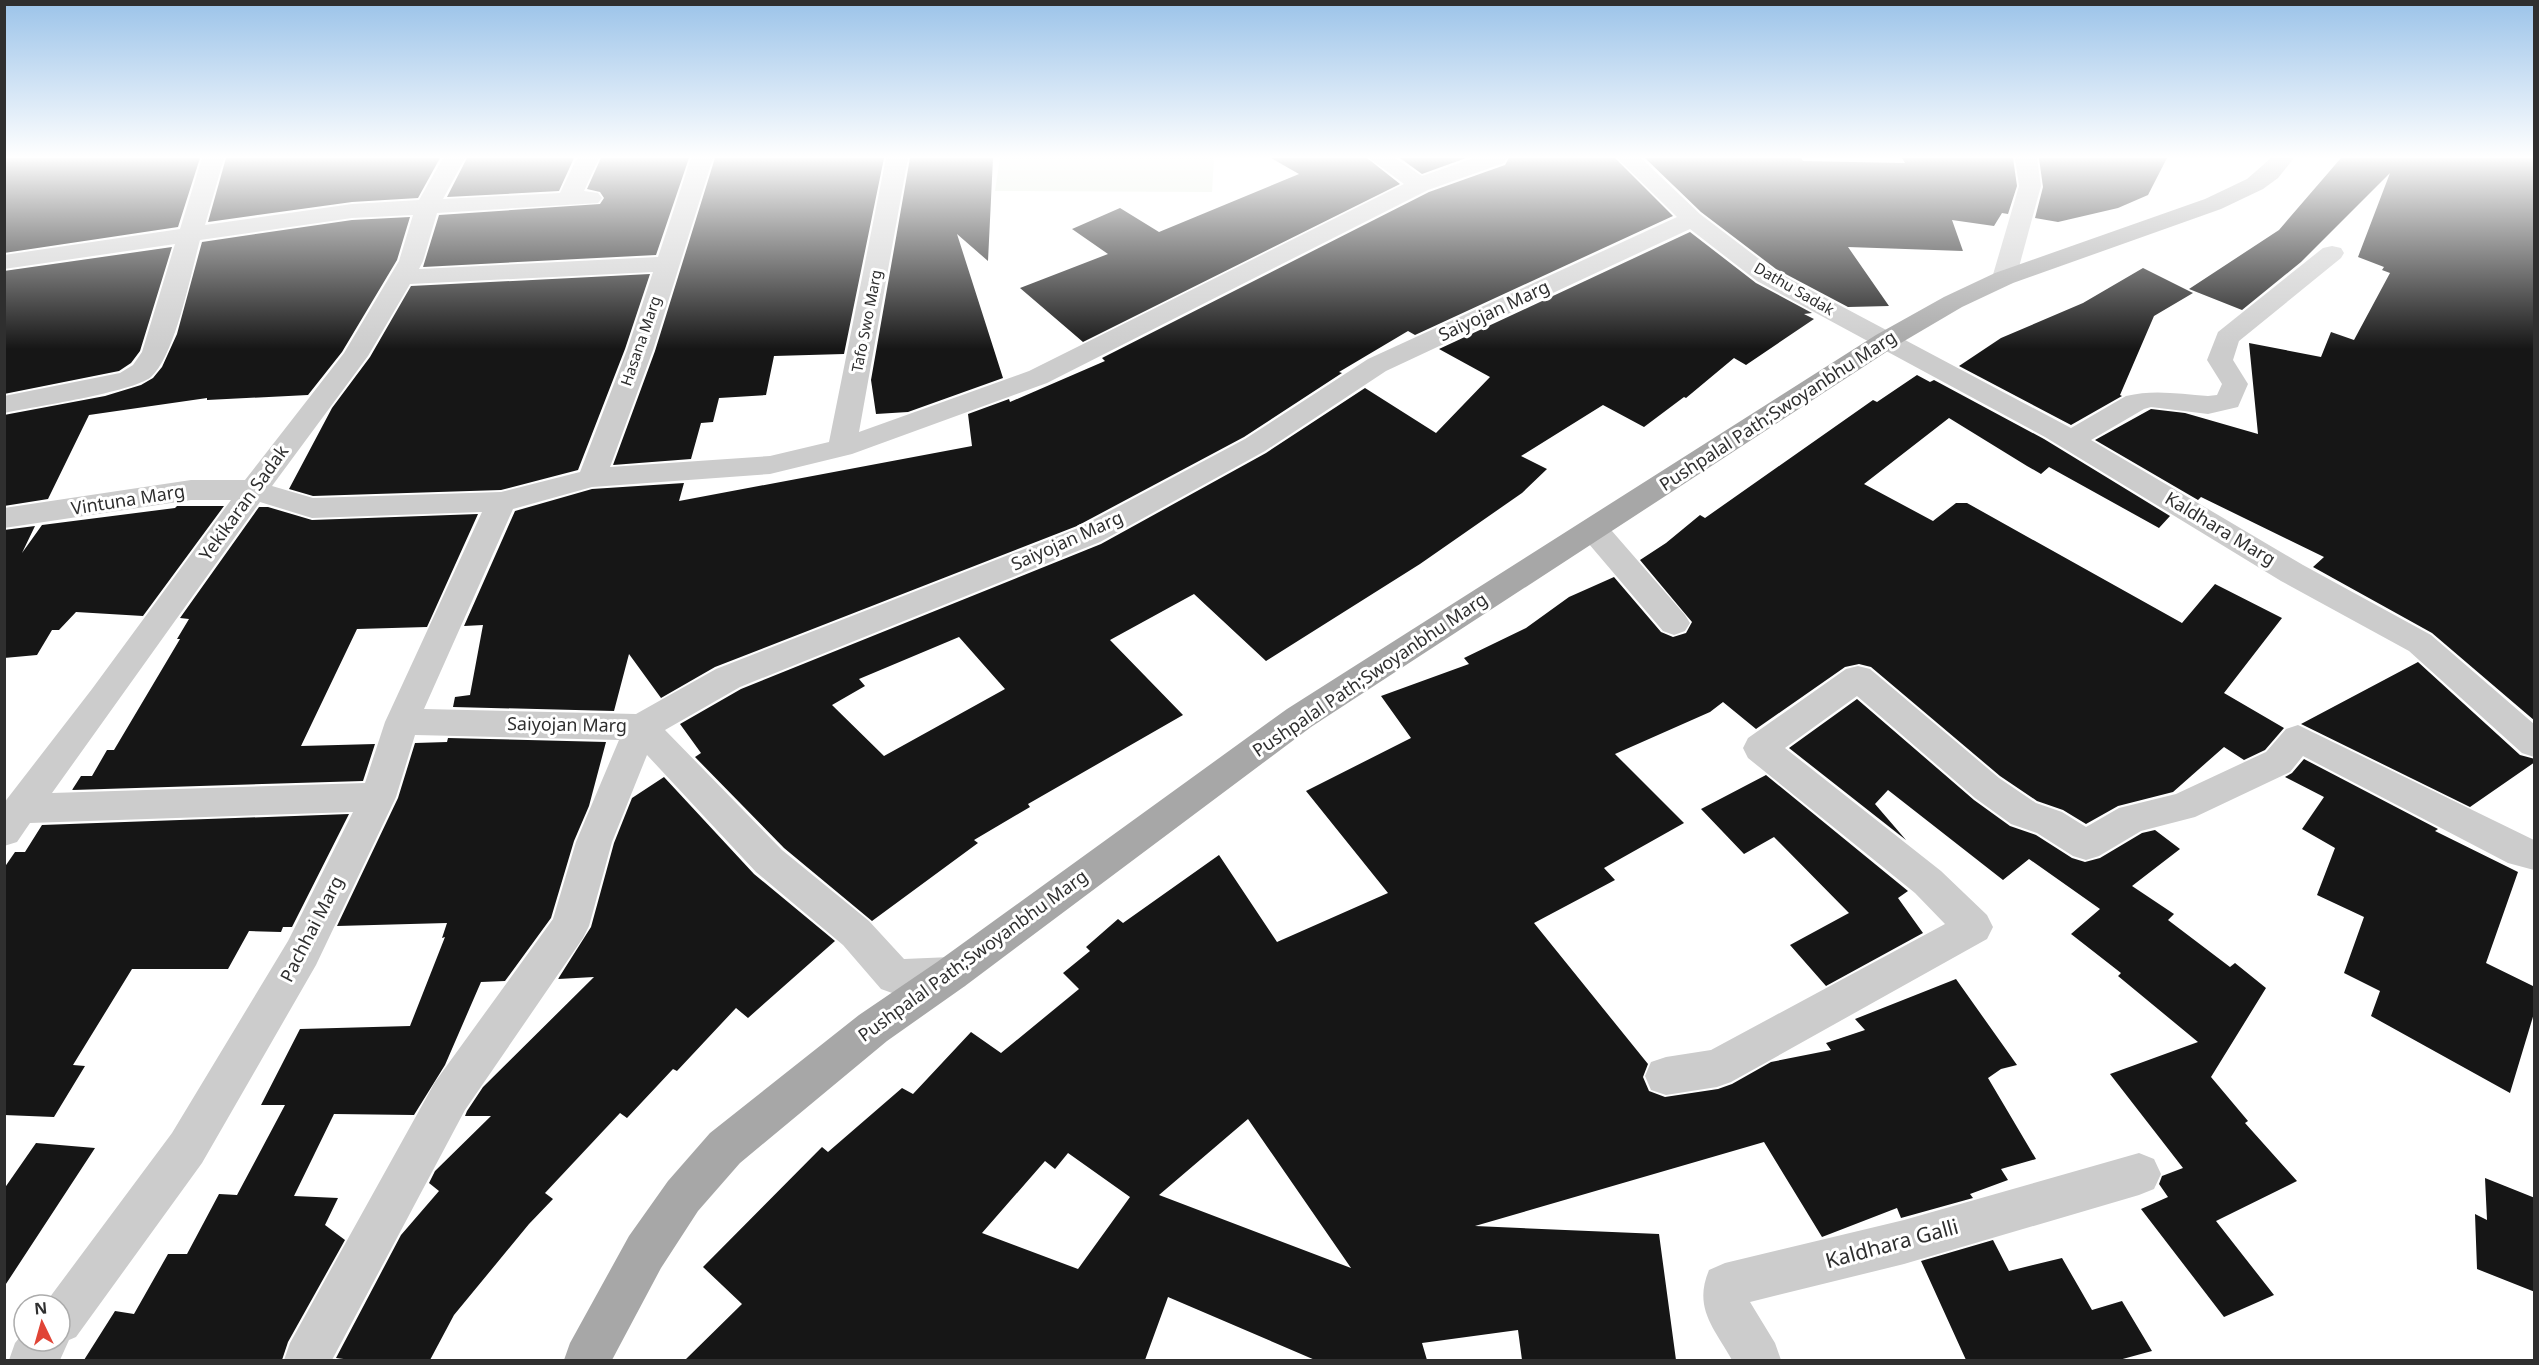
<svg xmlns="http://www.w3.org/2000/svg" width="2539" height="1365" font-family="'Noto Sans',sans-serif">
  <rect width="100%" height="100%" fill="#fff"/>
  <path fill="#e2ebdd" d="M 1000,158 L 1214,158 L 1212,192 L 995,191 Z"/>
  <path fill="#161616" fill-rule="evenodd" d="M 4,158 L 200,158 L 178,227 L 4,253 Z
    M 226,158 L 440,158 L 418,198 L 352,202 L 208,222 Z
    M 467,158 L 574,158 L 559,191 L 447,197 Z
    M 601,158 L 689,158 L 656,255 L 423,267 L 439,215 L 600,204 L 604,198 L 600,192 L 587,189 Z
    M 715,158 L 884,158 L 844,354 L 774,356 L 766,395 L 719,398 L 713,422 L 701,423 L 691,459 L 613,465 L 655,351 Z
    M 910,158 L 993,158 L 988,261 L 957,234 L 1003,378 L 908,412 L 876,414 L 871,380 Z
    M 1271,158 L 1367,158 L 1400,184 L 1083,342 L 1020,288 L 1108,254 L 1072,229 L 1120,208 L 1159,232 L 1299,174 Z
    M 1400,158 L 1466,158 L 1422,174 Z
    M 1509,158 L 1615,158 L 1673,216 L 1415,335 L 1408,331 L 1339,372 L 1342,373 L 1244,437 L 1077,526 L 715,667 L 661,698 L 629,654 L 614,711 L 453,707 L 455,697 L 470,695 L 483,625 L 464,626 L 515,511 L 592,489 L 684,483 L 679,501 L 972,446 L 968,414 L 1009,399 L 1010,402 L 1105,361 L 1102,358 L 1429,192 L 1505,165 Z
    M 1645,158 L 1801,158 L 1803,161 L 1905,163 L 1902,158 L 2013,158 L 2017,186 L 2008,214 L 2002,213 L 1994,226 L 1952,220 L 1963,251 L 1848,247 L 1889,306 L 1848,307 L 1776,269 L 1701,212 Z
    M 2039,158 L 2167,158 L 2148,195 L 2118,208 L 2058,222 L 2035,218 L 2043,187 Z
    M 2341,158 L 2535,158 L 2535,721 L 2432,633 L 2313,567 L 2324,557 L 2201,497 L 2198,500 L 2095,440 L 2151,409 L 2185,413 L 2258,434 L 2249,343 L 2321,357 L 2331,332 L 2354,340 L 2390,273 L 2382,270 L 2384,267 L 2358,257 L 2390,173 L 2301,262 L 2242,310 L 2189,289 L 2279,230 Z
    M 410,217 L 397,260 L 342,352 L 308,395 L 207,400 L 207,398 L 89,415 L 48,499 L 4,506 L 4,415 L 105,396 L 141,385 L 153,378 L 162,367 L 177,334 L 202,242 L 352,220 Z
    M 1690,232 L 1756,283 L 1812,313 L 1804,314 L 1814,319 L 1746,365 L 1734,358 L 1686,398 L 1684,397 L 1644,427 L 1603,405 L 1521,456 L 1547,469 L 1522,493 L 1420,564 L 1266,661 L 1194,594 L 1110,640 L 1183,715 L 1028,804 L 1030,807 L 974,840 L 978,843 L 872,921 L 784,848 L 695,757 L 701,753 L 680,724 L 741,689 L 1101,544 L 1266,453 L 1365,388 L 1436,433 L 1490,377 L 1439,349 ZM 959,637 L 1005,689 L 884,756 L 832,705 L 865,686 L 859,679 Z
    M 172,247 L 140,351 L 131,363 L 119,371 L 4,394 L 4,271 Z
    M 2143,268 L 2193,293 L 2154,316 L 2120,395 L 2122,396 L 2071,425 L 1959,366 L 2001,338 L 2083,303 Z
    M 650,274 L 625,349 L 578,470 L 501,490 L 313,496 L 289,489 L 332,408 L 370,357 L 411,286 Z
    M 1917,375 L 1930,382 L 1934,380 L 2044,439 L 2170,516 L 2159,528 L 2049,467 L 2041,474 L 2027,466 L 1949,418 L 1864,484 L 1933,521 L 1956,503 L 1967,503 L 2182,623 L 2215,584 L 2282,618 L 2224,693 L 2284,728 L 2265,750 L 2244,760 L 2224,747 L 2173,792 L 2118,806 L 2086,824 L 2063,810 L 2037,801 L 2000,776 L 1871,667 L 1859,664 L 1845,667 L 1756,729 L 1723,702 L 1710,712 L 1615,754 L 1684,823 L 1604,868 L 1615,880 L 1534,923 L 1648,1064 L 1643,1077 L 1649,1091 L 1665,1097 L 1718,1089 L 1732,1084 L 1771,1062 L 1831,1050 L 1826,1043 L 1865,1030 L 1855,1019 L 1956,979 L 2017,1065 L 2001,1069 L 1988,1078 L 2036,1159 L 2001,1169 L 2008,1180 L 1970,1194 L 1973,1198 L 1901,1218 L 1897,1208 L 1822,1237 L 1764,1142 L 1475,1226 L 1659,1234 L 1676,1360 L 1522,1360 L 1518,1330 L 1422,1343 L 1427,1360 L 1315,1360 L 1168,1297 L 1145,1360 L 685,1360 L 742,1304 L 703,1267 L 822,1147 L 828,1152 L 902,1088 L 913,1094 L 971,1032 L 1001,1053 L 1079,989 L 1063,973 L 1090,951 L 1086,947 L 1118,919 L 1123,923 L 1219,855 L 1277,942 L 1388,893 L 1306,791 L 1411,738 L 1381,696 L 1469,664 L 1464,658 L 1526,628 L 1569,597 L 1614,577 L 1661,632 L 1673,637 L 1686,633 L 1692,622 L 1640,560 L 1666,543 L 1700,515 L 1705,518 L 1873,400 L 1877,402 ZM 1248,1119 L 1351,1268 L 1159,1195 ZM 1068,1153 L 1130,1197 L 1078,1269 L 982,1233 L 1045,1161 L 1055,1169 Z
    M 177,506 L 224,506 L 143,616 L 76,612 L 59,630 L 52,630 L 37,655 L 4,658 L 4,530 L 35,526 L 22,553 L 42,525 L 175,508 Z
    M 259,507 L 268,507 L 312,520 L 478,514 L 427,627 L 357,629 L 301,746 L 375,744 L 363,781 L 72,790 L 81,776 L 92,776 L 107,750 L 114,750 L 180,639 L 177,639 L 189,619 L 180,618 Z
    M 2418,662 L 2520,755 L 2535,759 L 2535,762 L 2470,807 L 2301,724 Z
    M 1857,699 L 1974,800 L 2010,826 L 2036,835 L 2072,858 L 2085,862 L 2100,858 L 2142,833 L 2155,830 L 2180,849 L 2132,886 L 2174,914 L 2168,920 L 2230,967 L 2235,963 L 2266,988 L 2211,1077 L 2248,1121 L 2245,1123 L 2297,1181 L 2216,1221 L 2274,1295 L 2224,1317 L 2141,1209 L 2168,1197 L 2159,1184 L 2162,1176 L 2183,1168 L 2110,1074 L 2198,1042 L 2118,976 L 2121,973 L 2071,934 L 2100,909 L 2029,859 L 2003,880 L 1888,790 L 1875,804 L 1906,840 L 1789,748 Z
    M 448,738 L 606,742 L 589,806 L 574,841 L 551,918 L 505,981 L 481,982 L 445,1065 L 414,1115 L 334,1114 L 294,1196 L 338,1198 L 325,1225 L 345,1240 L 288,1342 L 282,1360 L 84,1360 L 115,1311 L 134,1314 L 168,1254 L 187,1254 L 219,1194 L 237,1195 L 285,1105 L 261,1105 L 300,1029 L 410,1026 L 445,937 L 442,938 L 447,923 L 337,926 L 398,798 L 415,743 L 447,742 Z
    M 2304,759 L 2438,829 L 2435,831 L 2518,872 L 2486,963 L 2535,987 L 2535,1010 L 2510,1093 L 2371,1016 L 2380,991 L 2344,973 L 2364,917 L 2317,895 L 2335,848 L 2302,829 L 2324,797 L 2285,777 L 2292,773 Z
    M 1766,775 L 1908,891 L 1898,898 L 1923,933 L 1826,986 L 1790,945 L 1849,913 L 1774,837 L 1744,854 L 1701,809 Z
    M 664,777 L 754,874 L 835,941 L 748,1018 L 736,1008 L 677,1071 L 673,1069 L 627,1118 L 620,1113 L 545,1193 L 553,1199 L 529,1224 L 454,1315 L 430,1360 L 351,1360 L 336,1358 L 401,1235 L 439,1191 L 429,1183 L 435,1171 L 491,1116 L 465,1116 L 467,1111 L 483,1087 L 594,977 L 558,979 L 591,927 L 614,843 L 632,798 Z
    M 349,814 L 292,927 L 283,927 L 281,932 L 249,931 L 228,969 L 132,969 L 73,1065 L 85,1066 L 54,1117 L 4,1115 L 4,868 L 15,852 L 25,852 L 42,825 Z
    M 36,1143 L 95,1148 L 4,1287 L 4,1189 Z
    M 2485,1178 L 2535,1198 L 2535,1292 L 2477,1269 L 2475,1214 L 2487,1220 Z
    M 1993,1240 L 2009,1271 L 2062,1258 L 2092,1310 L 2122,1301 L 2152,1351 L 2119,1360 L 1966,1360 L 1921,1261 Z"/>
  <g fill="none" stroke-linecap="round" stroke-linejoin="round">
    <path fill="#ccc" fill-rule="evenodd" d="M 202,158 L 224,158 L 205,225 L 352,204 L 419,200 L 443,158 L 465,158 L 443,199 L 560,193 L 577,158 L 599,158 L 584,191 L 598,193 L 602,198 L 598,203 L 437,213 L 423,261 L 419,269 L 658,257 L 691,158 L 713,158 L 653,350 L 610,467 L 770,456 L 829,442 L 886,158 L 908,158 L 859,432 L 1029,371 L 1404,184 L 1369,158 L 1395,158 L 1422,176 L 1474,158 L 1507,158 L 1504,163 L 1428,190 L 1047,383 L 852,454 L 770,474 L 592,487 L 513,509 L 424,709 L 636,714 L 716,669 L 1078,528 L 1245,439 L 1368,359 L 1677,217 L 1617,158 L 1641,158 L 1700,214 L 1775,271 L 2071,428 L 2126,396 C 2154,389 2180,394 2208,396 L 2217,395 L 2222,384 L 2207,360 L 2218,332 L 2323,248 L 2332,246 L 2341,248 L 2344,253 L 2341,258 L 2239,341 L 2233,360 L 2248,384 L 2238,407 L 2208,414 L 2151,407 L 2144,409 L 2091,440 L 2303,565 L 2431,635 L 2534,724 L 2534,757 L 2522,753 L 2409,651 L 2281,581 L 2045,437 L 1757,281 L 1690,229 L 1386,371 L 1265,451 L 1100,542 L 740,687 L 665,730 L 782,850 L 869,921 L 904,959 L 951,957 L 965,962 L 970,974 L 965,986 L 951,991 L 895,994 L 881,989 L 843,945 L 756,872 L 647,755 L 612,842 L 589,926 L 583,938 L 465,1110 L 332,1360 L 284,1360 L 290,1343 L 435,1082 L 553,919 L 576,842 L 619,740 L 415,735 L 396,797 L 316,965 L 202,1163 L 76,1337 L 69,1340 L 60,1360 L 9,1360 L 15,1343 L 24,1332 L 24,1341 L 60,1341 L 60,1305 L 44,1305 L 172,1133 L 288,941 L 353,812 L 30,823 L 17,842 L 4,846 L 4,803 L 7,799 L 92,689 L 231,500 L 191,500 L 4,528 L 4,508 L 191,480 L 245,480 L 344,353 L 399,261 L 413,215 L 352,218 L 200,240 C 191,273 175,356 151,377 C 133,392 33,407 4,413 L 4,396 L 120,373 L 133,365 L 142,352 L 175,244 L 4,269 L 4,255 L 180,229 ZM 653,272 L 627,350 L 580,472 L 501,492 L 313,498 L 272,486 L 368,356 L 410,284 ZM 260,502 L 312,518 L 482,512 L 385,722 L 365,783 L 52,793 Z
      M 2015,158 L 2037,158 L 2041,186 L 2016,278 L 2013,283 L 2004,285 L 1995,283 L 1992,278 L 2019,186 Z
      M 1594,520 L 1605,523 L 1685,615 L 1690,623 L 1685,631 L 1674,635 L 1663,631 L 1583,537 L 1579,530 L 1583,523 Z
      M 1858,666 L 1870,669 L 1999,778 L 2036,803 L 2062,812 L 2086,827 L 2119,808 L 2176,794 L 2266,752 L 2286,729 L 2298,725 L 2534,840 L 2534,870 L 2508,863 L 2303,756 L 2290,772 L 2195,817 L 2141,831 L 2099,856 L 2086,860 L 2073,856 L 2037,833 L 2011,824 L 1975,798 L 1857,696 L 1785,748 L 1941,871 L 1987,915 L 1993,927 L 1987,939 L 1731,1082 L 1717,1087 L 1666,1095 L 1651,1090 L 1645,1076 L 1651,1062 L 1666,1057 L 1711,1050 L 1945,924 L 1915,893 L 1748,758 L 1743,748 L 1748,738 L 1846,669 Z
      M 2139,1153 L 2154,1159 L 2161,1174 L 2154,1189 L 2139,1195 L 1904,1264 L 1750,1302 L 1775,1343 L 1781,1360 L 1732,1360 C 1714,1328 1693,1308 1709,1270 L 1725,1263 L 1904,1220 Z"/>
    <path fill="#a7a7a7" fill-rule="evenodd" d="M 2271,158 L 2294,158 L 2278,178 L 2263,189 L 2221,209 L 2013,283 L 1962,307 L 1894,347 L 1311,727 L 965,986 L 887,1041 L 740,1163 L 698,1211 L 661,1268 L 612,1360 L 564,1360 L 570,1343 L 629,1236 L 668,1181 L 710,1133 L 859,1015 L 937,962 L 1287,709 L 1876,335 L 1944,297 L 1995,273 L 2205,199 L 2247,179 Z"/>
  </g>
  <linearGradient id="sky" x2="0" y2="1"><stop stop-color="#9bc3e9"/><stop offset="0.45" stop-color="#fff"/><stop offset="1" stop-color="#fff" stop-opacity="0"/></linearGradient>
  <rect width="2539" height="349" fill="url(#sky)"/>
  <g text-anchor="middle" stroke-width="6" stroke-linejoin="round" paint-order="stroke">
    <g font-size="15" fill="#2f2f2f" stroke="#fff">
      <text transform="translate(1794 289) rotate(30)" y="5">Dathu Sadak</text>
      <text transform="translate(867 321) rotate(-79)" y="5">Tafo Swo Marg</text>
      <text transform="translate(641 341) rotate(-71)" y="5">Hasana Marg</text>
    </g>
    <g font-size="18" fill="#2f2f2f" stroke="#fff">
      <text transform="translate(1494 311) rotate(-25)" y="6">Saiyojan Marg</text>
      <text transform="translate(1778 411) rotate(-33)" y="6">Pushpalal Path;Swoyanbhu Marg</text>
      <text transform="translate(128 500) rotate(-9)" y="6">Vintuna Marg</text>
      <text transform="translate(244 503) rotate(-54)" y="6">Yekikaran Sadak</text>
      <text transform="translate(2220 529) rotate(31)" y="6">Kaldhara Marg</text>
      <text transform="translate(1067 541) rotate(-24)" y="6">Saiyojan Marg</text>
      <text transform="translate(1370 675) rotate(-34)" y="6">Pushpalal Path;Swoyanbhu Marg</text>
      <text transform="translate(567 725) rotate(1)" y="6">Saiyojan Marg</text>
      <text transform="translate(312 929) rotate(-63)" y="6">Pachhai Marg</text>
      <text transform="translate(973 956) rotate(-36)" y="6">Pushpalal Path;Swoyanbhu Marg</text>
    </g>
    <g font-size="21" fill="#2f2f2f" stroke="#fff">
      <text transform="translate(1892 1244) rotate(-15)" y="7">Kaldhara Galli</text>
    </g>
  </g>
  <rect width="2539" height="1365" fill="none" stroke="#2f2f2f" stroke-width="12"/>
  <g transform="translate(42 1323) rotate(355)"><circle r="28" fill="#ffffff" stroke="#acacac" stroke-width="1.5"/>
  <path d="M0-4.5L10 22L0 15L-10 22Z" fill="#e04436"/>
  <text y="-9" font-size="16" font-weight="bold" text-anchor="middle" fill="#2f2f2f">N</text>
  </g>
</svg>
